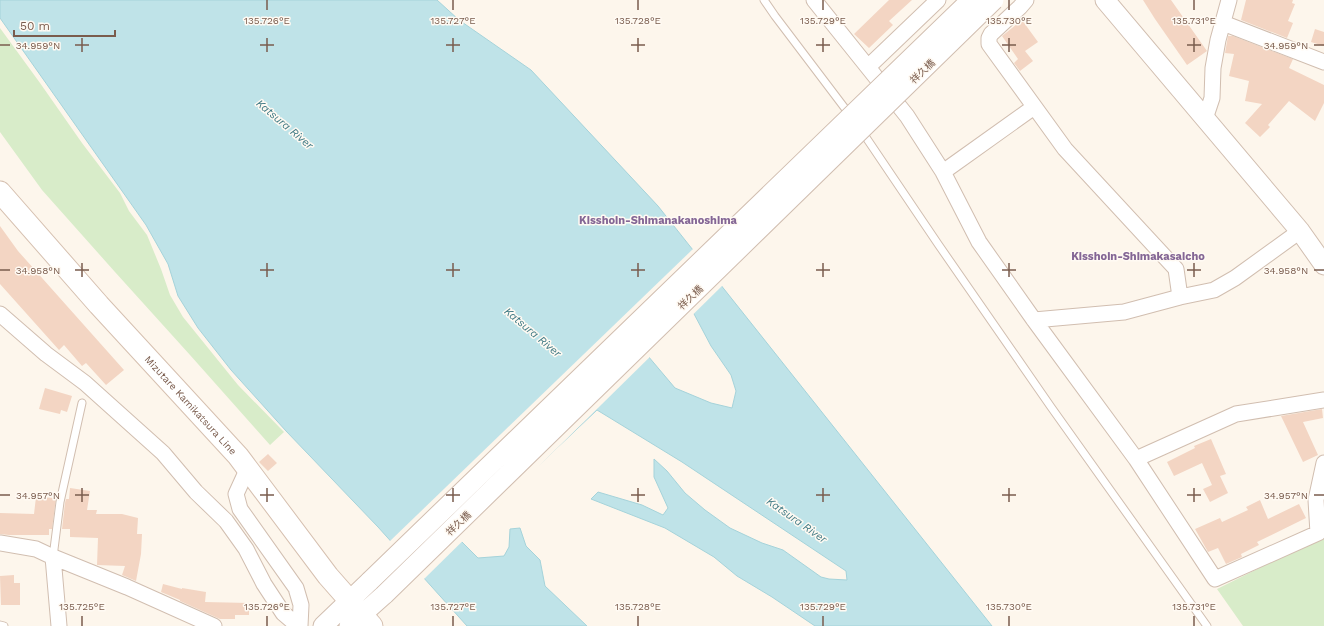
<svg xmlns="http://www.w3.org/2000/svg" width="1324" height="626" font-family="'Work Sans','Noto Sans JP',sans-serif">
  <rect width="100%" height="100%" fill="#fdf6ec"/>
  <path fill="#d8ecc9" d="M 0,28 L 40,83 L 82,143 L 120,193 L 129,211 L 147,235 L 161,269 L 170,295 L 183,317 L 238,385 L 284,432 L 270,445 L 190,355 L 115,272 L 42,190 L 0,132 Z
    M 1324,536 L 1324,626 L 1243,626 L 1217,589 Z"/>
  <path fill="#bfe3e8" stroke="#a5d3da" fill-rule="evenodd" d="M 0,0 L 437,0 L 459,20 L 531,70 L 658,206 L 992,626 L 815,626 L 772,597 L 737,576 L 714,557 L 665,528 L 591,499 L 598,492 L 642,505 L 663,515 L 668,508 L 654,477 L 654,459 L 667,471 L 685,493 L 705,510 L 730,528 L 762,543 L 783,550 L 821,577 L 829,579 L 847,580 L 846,571 L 682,462 L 597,410 L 460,540 L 478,558 L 504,556 L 509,547 L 510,529 L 520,528 L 526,546 L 540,560 L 545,586 L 587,626 L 467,626 L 378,527 L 286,431 L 231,370 L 198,328 L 178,296 L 168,264 L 146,225 L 0,18 ZM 693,312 L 711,346 L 731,375 L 736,391 L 732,408 L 711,403 L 675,388 L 648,356 Z"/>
  <path fill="#fdf6ec" d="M 694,248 L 723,285 L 423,580 L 389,542 Z"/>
  <path fill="#f3d5c3" d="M 889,0 L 912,0 L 889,21 L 893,25 L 869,48 L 854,34 Z
    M 1143,0 L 1171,0 L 1207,51 L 1187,65 L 1155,19 Z
    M 1246,0 L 1293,0 L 1292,3 L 1295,4 L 1288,21 L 1293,23 L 1287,38 L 1241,20 Z
    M 1022,20 L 1038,42 L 1025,51 L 1033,61 L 1020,71 L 1014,63 L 1018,59 L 1002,36 Z
    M 1315,29 L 1324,32 L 1324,46 L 1311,42 Z
    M 1228,36 L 1233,36 L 1293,59 L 1289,68 L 1324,85 L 1324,103 L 1315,121 L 1289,101 L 1268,125 L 1270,127 L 1260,137 L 1245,123 L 1262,104 L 1245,101 L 1249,81 L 1229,76 L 1234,54 L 1225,53 Z
    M 0,226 L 18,251 L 124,370 L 106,385 L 86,363 L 82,366 L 64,345 L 59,350 L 0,284 Z
    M 45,388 L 72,396 L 67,412 L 61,410 L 60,414 L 39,409 Z
    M 1322,409 L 1323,418 L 1303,422 L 1318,455 L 1303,462 L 1281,416 Z
    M 1211,439 L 1226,474 L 1220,476 L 1228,493 L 1210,502 L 1203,489 L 1212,485 L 1202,463 L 1174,476 L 1167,462 L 1195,448 L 1194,446 Z
    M 268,454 L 277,463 L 268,471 L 259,462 Z
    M 70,488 L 90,491 L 87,510 L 97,510 L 96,514 L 122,514 L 138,518 L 137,534 L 142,534 L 141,554 L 136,581 L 122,575 L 125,566 L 97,565 L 98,538 L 70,537 L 70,529 L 62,529 L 65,503 L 66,499 L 69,499 Z
    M 36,497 L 56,498 L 52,529 L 49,529 L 49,535 L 9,535 L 0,534 L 0,513 L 34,514 Z
    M 1260,500 L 1268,519 L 1299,504 L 1306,518 L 1257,542 L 1259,545 L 1241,554 L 1242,557 L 1226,564 L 1218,548 L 1208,552 L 1195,529 L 1220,518 L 1222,522 L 1248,510 L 1246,507 Z
    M 14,575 L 14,583 L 20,583 L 20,605 L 1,605 L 0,576 Z
    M 163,584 L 182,589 L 182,588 L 206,592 L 205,602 L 249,603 L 249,615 L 235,615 L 235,619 L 220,619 L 180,601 L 180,600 L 161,592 Z"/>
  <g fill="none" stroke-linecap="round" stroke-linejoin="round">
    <defs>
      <path id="service" d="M 764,0 L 775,16 L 850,115
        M 861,130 L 938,244 L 1051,407 L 1207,626
        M 53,557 L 60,502 L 82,403
        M 0,625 L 4,626"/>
      <path id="minor" d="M 814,0 L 907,116 L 943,172 L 979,242 L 1034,320 L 1136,459 L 1215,579 L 1318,533 L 1316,500 L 1324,463
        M 1026,0 L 1020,7 L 991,34 L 989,38 L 989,44 L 1065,149 L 1176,269 L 1180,297
        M 1223,23 L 1324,62
        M 868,67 L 938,0
        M 1205,119 L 1212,98 L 1213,68 L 1218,40 L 1229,0
        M 943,172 L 1034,107
        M 0,314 L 46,354 L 85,383 L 163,453 L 196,492 L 226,521 L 246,549 L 264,584 L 283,613 L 298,626
        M 1034,320 L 1124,312 L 1180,297 L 1214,290 L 1235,278 L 1300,231
        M 1136,459 L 1236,414 L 1324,400
        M 247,470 L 236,494 L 240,509 L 296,588 L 301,605 L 300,626
        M 0,543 L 36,549 L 53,557 L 127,587 L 214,626
        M 53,557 L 59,626"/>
      <path id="tertiary" d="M 1105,0 L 1300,231 L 1324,265
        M 323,626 L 370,581
        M 349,626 L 385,594"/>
      <g id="secondary">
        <path id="s1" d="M 0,192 L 99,305 L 238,456 L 328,576 L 372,626"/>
      </g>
    </defs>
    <use href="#service" stroke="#d1beb0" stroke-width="9"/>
    <use href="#minor" stroke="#d1beb0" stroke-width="17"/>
    <use href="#tertiary" stroke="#d1beb0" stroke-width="21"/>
    <use href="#secondary" stroke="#d6c0b0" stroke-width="23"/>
    <use href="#service" stroke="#fff" stroke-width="7"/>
    <use href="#minor" stroke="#fff" stroke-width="15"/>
    <use href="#tertiary" stroke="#fff" stroke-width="19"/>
    <use href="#secondary" stroke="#fff" stroke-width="21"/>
    <defs>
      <path id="tertiary-bridge" d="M 370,581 L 971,0
        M 385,594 L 994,0"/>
    </defs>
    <use href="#tertiary-bridge" stroke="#d1beb0" stroke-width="21" stroke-linecap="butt"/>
    <use href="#tertiary-bridge" stroke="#fff" stroke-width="19"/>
  </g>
  <path fill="none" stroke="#7a5c4d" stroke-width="1.5" d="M 267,0 L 267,10M 453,0 L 453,10M 638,0 L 638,10M 823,0 L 823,10M 1009,0 L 1009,10M 1194,0 L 1194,10M 82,38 L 82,52M 267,38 L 267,52M 453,38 L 453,52M 638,38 L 638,52M 823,38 L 823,52M 1009,38 L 1009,52M 1194,38 L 1194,52M 0,45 L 10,45M 75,45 L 89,45M 260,45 L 274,45M 446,45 L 460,45M 631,45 L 645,45M 816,45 L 830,45M 1002,45 L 1016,45M 1187,45 L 1201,45M 1314,45 L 1324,45M 82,263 L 82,277M 267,263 L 267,277M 453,263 L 453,277M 638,263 L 638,277M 823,263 L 823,277M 1009,263 L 1009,277M 1194,263 L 1194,277M 0,270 L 10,270M 75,270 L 89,270M 260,270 L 274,270M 446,270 L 460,270M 631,270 L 645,270M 816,270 L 830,270M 1002,270 L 1016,270M 1187,270 L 1201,270M 1314,270 L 1324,270M 82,488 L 82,502M 267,488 L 267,502M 453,488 L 453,502M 638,488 L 638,502M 823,488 L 823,502M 1009,488 L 1009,502M 1194,488 L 1194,502M 0,495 L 10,495M 75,495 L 89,495M 260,495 L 274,495M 446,495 L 460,495M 631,495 L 645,495M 816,495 L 830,495M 1002,495 L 1016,495M 1187,495 L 1201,495M 1314,495 L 1324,495M 82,616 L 82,626M 267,616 L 267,626M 453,616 L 453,626M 638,616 L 638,626M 823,616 L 823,626M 1009,616 L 1009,626M 1194,616 L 1194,626"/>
  <g text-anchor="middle" stroke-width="3" stroke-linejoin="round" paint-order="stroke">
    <g font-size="10" fill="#7a5c4d" stroke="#fffaf3">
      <text transform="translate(922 71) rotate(-44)" y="4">祥久橋</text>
      <text transform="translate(690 297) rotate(-44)" y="4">祥久橋</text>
      <text dy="4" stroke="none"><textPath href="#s1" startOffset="286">Mizutare Kamikatsura Line</textPath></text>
      <text transform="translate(458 523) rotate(-44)" y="4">祥久橋</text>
    </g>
    <g font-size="11" font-style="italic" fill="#437c86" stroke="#fffaf3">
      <text transform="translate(285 124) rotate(40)" y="4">Katsura River</text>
      <text transform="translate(533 332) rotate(40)" y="4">Katsura River</text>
      <text transform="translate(797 520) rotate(35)" y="4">Katsura River</text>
    </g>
    <g font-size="11" font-weight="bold" fill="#846695" stroke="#fffaf3">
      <text x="658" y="224">Kisshoin-Shimanakanoshima</text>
      <text x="1138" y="260">Kisshoin-Shimakasaicho</text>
    </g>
  </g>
  <g font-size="10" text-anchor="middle" fill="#7a5c4d" stroke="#fffaf3" stroke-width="3" stroke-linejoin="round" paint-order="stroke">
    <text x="267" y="24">135.726°E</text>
    <text x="453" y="24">135.727°E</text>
    <text x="638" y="24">135.728°E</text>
    <text x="823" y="24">135.729°E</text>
    <text x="1009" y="24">135.730°E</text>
    <text x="1194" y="24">135.731°E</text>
    <text x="38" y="49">34.959°N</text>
    <text x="1286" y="49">34.959°N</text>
    <text x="38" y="274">34.958°N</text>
    <text x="1286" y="274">34.958°N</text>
    <text x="38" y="499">34.957°N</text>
    <text x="1286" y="499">34.957°N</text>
    <text x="82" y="610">135.725°E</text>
    <text x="267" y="610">135.726°E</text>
    <text x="453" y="610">135.727°E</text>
    <text x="638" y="610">135.728°E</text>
    <text x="823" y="610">135.729°E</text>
    <text x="1009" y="610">135.730°E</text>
    <text x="1194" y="610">135.731°E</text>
  </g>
  <path d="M14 30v6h101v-6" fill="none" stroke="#7a5c4d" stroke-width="2"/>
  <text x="20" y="30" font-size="12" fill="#7a5c4d" stroke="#fffaf3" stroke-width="3" paint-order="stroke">50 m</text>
</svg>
